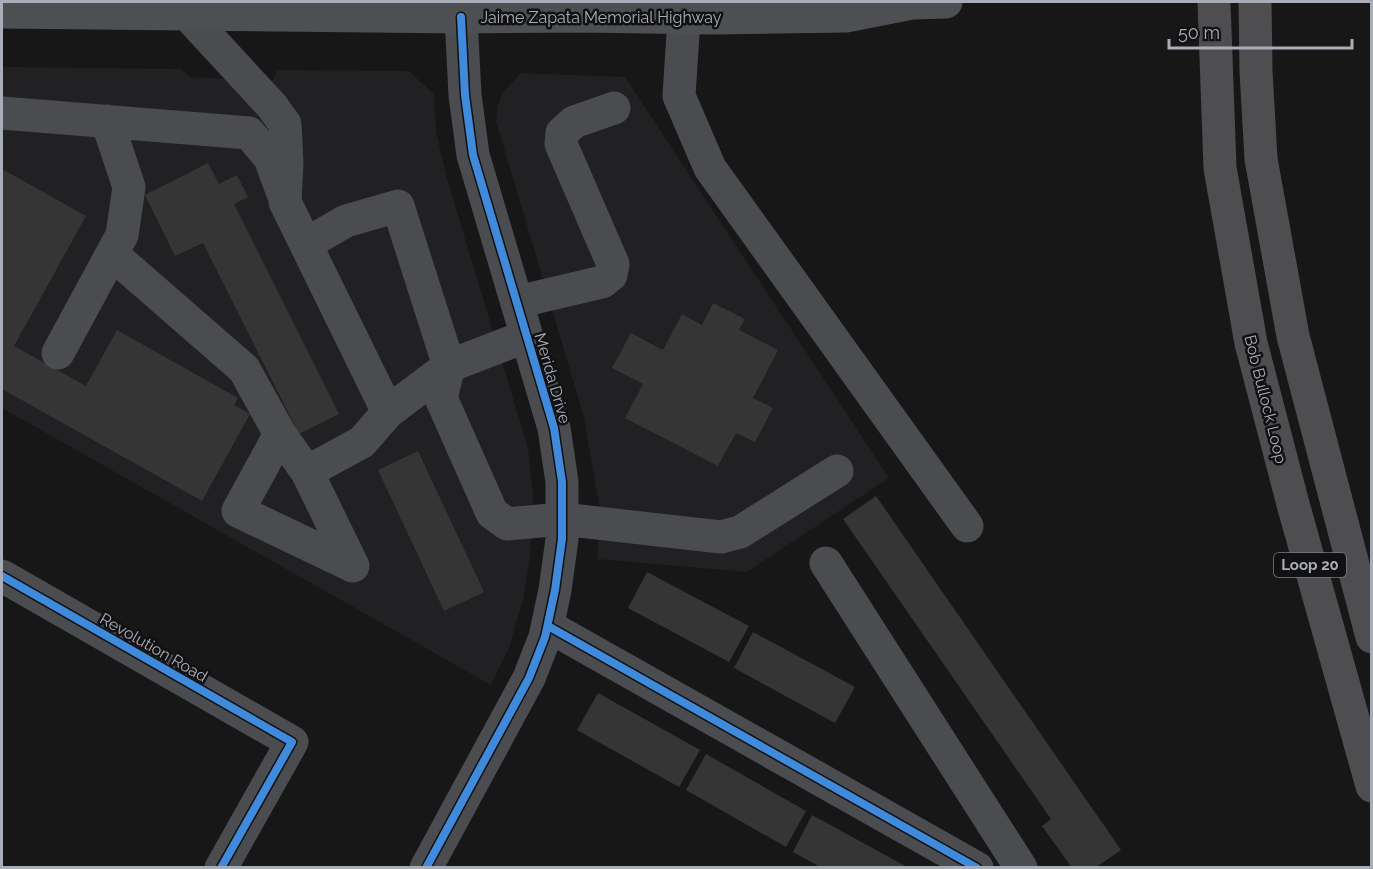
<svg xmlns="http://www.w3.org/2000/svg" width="1373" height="869" font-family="Raleway,sans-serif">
  <rect width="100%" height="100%" fill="#171717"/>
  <path fill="#212123" d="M 2,67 L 181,69 L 191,77 L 272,81 L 278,70 L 409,71 L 434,94 L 436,131 L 446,175 L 528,448 L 533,496 L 530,556 L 523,600 L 509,648 L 491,685 L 2,408 Z
    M 521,73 L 625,77 L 889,478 L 747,572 L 597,559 L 600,510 L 584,417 L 496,121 L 498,105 L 502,94 Z"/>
  <path fill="#353536" d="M 208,163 L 219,184 L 237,175 L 248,197 L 234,204 L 339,414 L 299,434 L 203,243 L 175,256 L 145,195 Z
    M 2,169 L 86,216 L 14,346 L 86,386 L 117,330 L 238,398 L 234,405 L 250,414 L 202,501 L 2,389 Z
    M 713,303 L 745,319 L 739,330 L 778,350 L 753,398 L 773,408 L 755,442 L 736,433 L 718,466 L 625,418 L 643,384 L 612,368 L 631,333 L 663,350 L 682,314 L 702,325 Z
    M 418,451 L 484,592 L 444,611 L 378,470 Z
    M 876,496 L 1121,850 L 1095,868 L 1072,868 L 1042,826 L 1051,819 L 843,519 Z
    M 647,572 L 749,626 L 729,662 L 628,608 Z
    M 753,632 L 855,687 L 835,723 L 734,668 Z
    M 598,693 L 700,750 L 679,787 L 577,730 Z
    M 706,754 L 806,811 L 786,847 L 686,790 Z
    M 812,815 L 909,868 L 822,868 L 793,852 Z"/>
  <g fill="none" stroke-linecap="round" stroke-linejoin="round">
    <path stroke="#4b4c50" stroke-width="33" d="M 187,2 L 187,14 L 272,106 L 285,124 L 287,163 L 285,202 L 388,412 L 449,366 L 527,336
      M 684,18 L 679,96 L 710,168 L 967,526
      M 2,113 L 249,133 L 270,158 L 282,191
      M 306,244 L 346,221 L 398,206 L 449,366 L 441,398 L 492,513 L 507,524 L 562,519 L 721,537 L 740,532 L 837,471
      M 112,254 L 244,369 L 280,434 L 307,472 L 353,566 L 238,511 L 280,434
      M 517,302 L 602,282 L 611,275 L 613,264 L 561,144 L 562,133 L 574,122 L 614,108
      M 58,353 L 122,235 L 129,187 L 107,121
      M 307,472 L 362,442 L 388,412
      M 826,563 L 1021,868
      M 2,576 L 292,742 L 221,868
      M 548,626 L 977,868
      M 426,868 L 529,678 L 545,637 L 555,590 L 562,539 L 562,482 L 554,428 L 473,155 L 465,95 L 461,17"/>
    <path stroke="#4d4f52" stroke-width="33" d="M 2,12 L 461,17 L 580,16 L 714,18 L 846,16 L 912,3 L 946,2"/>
    <path stroke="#4e4e51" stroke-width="33" d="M 1214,2 L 1220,168 L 1251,343 L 1293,504 L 1372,786
      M 1255,2 L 1256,71 L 1261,159 L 1293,336 L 1372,637"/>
    <defs>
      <path id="cycleway" d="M 2,576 L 292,742 L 221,868
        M 548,626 L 977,868
        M 426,868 L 529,678 L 545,637 L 555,590 L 562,539 L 562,482 L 554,428 L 473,155 L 465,95 L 461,17"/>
    </defs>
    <use href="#cycleway" stroke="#111113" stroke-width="11"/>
    <use href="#cycleway" stroke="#408adc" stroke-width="8"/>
  </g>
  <g text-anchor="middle" stroke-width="5" stroke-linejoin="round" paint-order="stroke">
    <rect fill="#111113" stroke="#7b7e86" stroke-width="1.5" x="1274" y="553" width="72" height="24" rx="4.5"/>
    <g font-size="15" font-weight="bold" fill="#a8adb8">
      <text x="1310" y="570">Loop 20</text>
    </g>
    <g font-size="16" fill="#a8adb8" stroke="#111113">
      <text x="601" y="23">Jaime Zapata Memorial Highway</text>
      <text transform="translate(553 378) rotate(74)" y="6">Merida Drive</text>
      <text transform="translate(1266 399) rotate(76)" y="6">Bob Bullock Loop</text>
      <text transform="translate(154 647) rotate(30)" y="6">Revolution Road</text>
    </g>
  </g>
  <rect width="1373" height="869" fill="none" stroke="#a8adb8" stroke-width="6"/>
  <path d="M1169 39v9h183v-9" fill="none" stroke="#a8adb8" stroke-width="3"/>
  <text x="1178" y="39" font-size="18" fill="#a8adb8" stroke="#111113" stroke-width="4.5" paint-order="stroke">50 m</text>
</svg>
